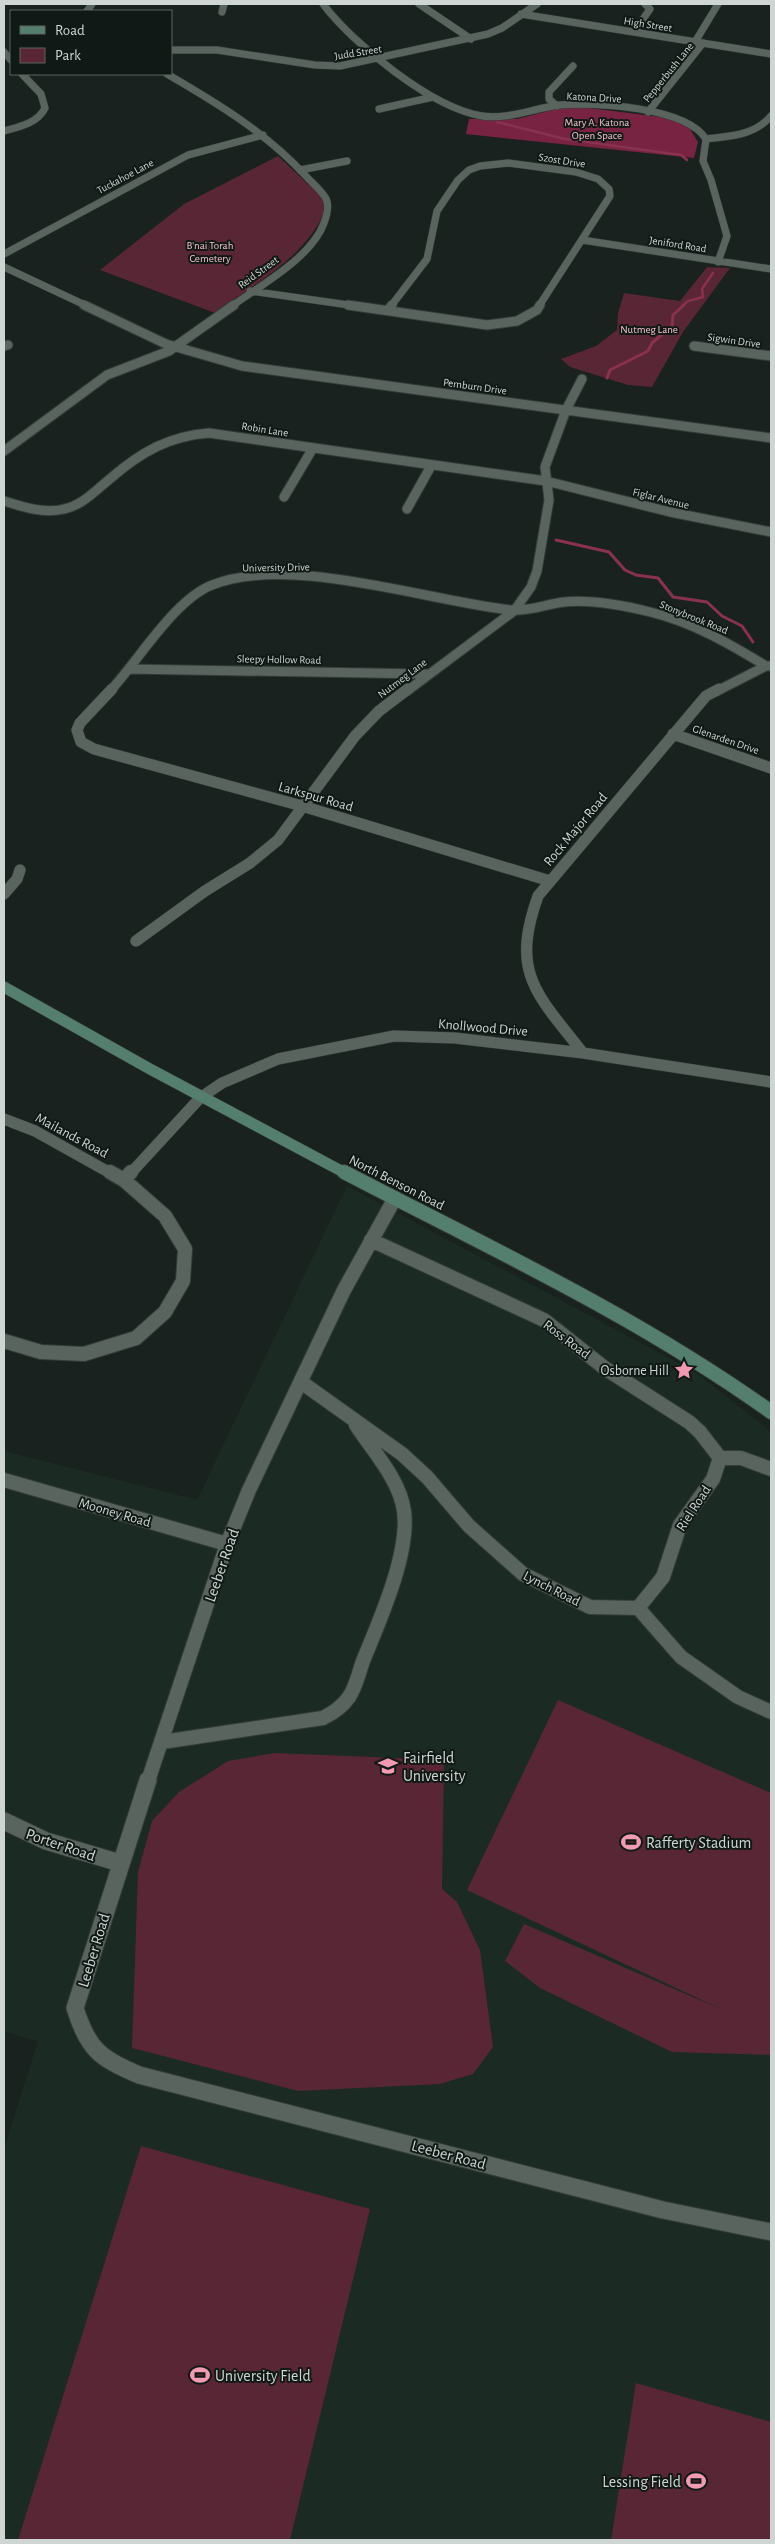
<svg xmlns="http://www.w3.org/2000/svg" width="775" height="2544" font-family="'Alegreya Sans',sans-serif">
  <rect width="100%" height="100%" fill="#19221e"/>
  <path fill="#1b2b24" d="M 347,1186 L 697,1373 L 771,1432 L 771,2540 L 4,2540 L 4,2149 L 38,2041 L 4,2032 L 4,1451 L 197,1500 Z"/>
  <path fill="#582635" d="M 278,156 L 322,197 L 325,211 C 304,259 255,283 215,313 L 100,270 L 184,204 Z
    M 707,267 L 730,268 L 683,332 L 652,387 L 628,385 L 570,367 L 561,359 L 596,346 L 617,330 L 618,313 L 624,293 L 680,301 Z
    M 558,1700 L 771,1793 L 771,2055 L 672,2052 L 540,1988 L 505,1961 L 524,1924 L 723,2010 L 467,1890 Z
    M 274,1753 L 444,1760 L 442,1889 L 457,1902 L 480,1950 L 493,2047 L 473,2074 L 440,2084 L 298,2091 L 132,2048 L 138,1872 L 152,1821 L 179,1792 L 228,1761 Z
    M 141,2146 L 370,2209 L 290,2540 L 18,2540 Z
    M 636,2383 L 771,2422 L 771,2540 L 611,2540 Z"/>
  <path fill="#792342" d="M 581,107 L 661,117 L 688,126 L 698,142 L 694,158 L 466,134 L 469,119 L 517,119 L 556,109 Z"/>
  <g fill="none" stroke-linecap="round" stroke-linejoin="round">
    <path stroke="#893250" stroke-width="2.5" d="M 497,122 L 565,139 L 681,155 L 687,160
      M 682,306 L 688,301 L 703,297 L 702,289 L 713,273"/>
    <path stroke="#893250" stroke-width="3" d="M 607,378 L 610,370 L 648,351 L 652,343 L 672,326 L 673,315 L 684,305
      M 556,540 L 609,552 L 625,570 L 636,575 L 658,578 L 673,597 L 707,602 L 722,616 L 742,626 L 753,642"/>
    <defs>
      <path id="minor-far4" d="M 323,4 C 353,44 432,108 482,116 C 508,120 534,108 560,105 C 595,102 686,107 706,139 L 703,161 L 711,180 L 727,236 L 718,262
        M 419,4 L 471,39
        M 87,11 L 92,4
        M 222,12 L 224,4
        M 521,14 L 771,54
        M 634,32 L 650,9 L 645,4
        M 695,42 L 718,4
        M 171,50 L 217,50 L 315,65 L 340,66 L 488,34 L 502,28 L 537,4
        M 4,52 L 11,60
        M 167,74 C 217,103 265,132 305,175 C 311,182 320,189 325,197 C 330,204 327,215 324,223 C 312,257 261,285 232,306
        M 557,106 L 549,99 L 549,92 L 573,66
        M 379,109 L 433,97
        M 648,112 L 703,43
        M 4,131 C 19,127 38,123 45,108 L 41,94 L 22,74
        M 706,139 C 730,136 754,136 771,116
        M 300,170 L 347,161
        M 582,240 L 771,269
        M 4,254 L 188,155 L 263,135
        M 4,267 L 87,306
        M 250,291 L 356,306
        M 391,306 L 427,259 L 437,211 L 458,180 L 469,170 L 480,166 L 508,163 L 576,172 L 598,179 L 609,189 L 610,196 L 539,306"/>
      <path id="minor-far3" d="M 84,305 L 166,344 L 242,366 L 771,438
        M 348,305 L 487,325 L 517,321 L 537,310 L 540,305
        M 388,310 L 392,305
        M 4,346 L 8,345
        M 694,346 L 771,356
        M 4,451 L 107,375 L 169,351 L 234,305
        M 284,497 L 313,448
        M 4,501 C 23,507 44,514 64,509 C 83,505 96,490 111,478 C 141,452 169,436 209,433 L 546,481 L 670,512 L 771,532
        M 407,509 L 431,466
        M 130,669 L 426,674
        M 110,691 C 139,660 174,600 212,585 C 291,554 427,601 511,610 C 529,612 546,604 564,602 C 592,599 622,605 650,612 C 692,622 730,644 766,666 L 771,666
        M 407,691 L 514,611 L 531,587 L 537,571 L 549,500 L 545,467 L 566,410 L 582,379
        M 717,691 L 766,666"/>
      <path id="minor-far2" d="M 112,689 L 80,723 L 77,730 L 81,742 L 94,749 L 302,806 L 550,881
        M 673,734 L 771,768
        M 4,894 L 17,879 L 20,870
        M 136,941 L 205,891 L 250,863 L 278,840 L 355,736 L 379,711 L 408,689
        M 583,1053 C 537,994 510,974 538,896 L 706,696 L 719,689
        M 4,1119 L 35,1131 L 112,1174
        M 130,1174 L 200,1098 L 222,1083 L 278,1059 L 394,1036 L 455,1038 L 583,1053 L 771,1082"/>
      <path id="minor-far1" d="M 124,1180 L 131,1172
        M 371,1240 L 544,1320 L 606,1369 L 689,1422 L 700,1432 L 720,1458
        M 4,1341 L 41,1352 L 84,1354 L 136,1338 L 165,1312 L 183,1281 L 185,1249 L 165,1216 L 124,1180 L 110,1172
        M 301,1382 L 402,1454 L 427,1477 L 469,1526 L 523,1574 L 590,1607 L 638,1608 L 681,1657 L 738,1697 L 771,1712
        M 720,1458 L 741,1458 L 771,1469
        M 4,1480 L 227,1544
        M 638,1608 L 663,1577 L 680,1525 L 713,1479 L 720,1458
        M 162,1742 L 323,1718 C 333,1713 343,1706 349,1697 C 356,1687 359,1672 363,1661 C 379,1622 410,1553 404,1511 C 400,1480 373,1451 356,1425
        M 148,1781 L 227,1544 L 249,1490 L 344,1290 L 395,1198"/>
      <path id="minor" d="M 148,1780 L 75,2008 C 88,2050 100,2058 139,2075 L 663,2210 L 771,2232
        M 4,1821 L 46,1841 L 120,1863"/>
      <path id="secondary-far1" d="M 4,987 L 150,1069 L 347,1174"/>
      <path id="secondary" d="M 344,1172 C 490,1248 637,1316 771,1412"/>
    </defs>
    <use href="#minor-far4" stroke="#353b38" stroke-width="8"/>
    <use href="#minor-far3" stroke="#353b38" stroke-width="11"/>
    <use href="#minor-far2" stroke="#353b38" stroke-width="12"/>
    <use href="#minor-far1" stroke="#353b38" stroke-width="16"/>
    <use href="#minor" stroke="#353b38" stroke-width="19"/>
    <use href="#secondary-far1" stroke="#353b38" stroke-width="12"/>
    <use href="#secondary" stroke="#353b38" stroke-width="16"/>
    <use href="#minor-far4" stroke="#5a645f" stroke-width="7"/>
    <use href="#minor-far3" stroke="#5a645f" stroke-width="9"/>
    <use href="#minor-far2" stroke="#5a645f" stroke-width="11"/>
    <use href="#minor-far1" stroke="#5a645f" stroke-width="14"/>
    <use href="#minor" stroke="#5a645f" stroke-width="17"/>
    <use href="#secondary-far1" stroke="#547f6f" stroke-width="11"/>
    <use href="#secondary" stroke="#547f6f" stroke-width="14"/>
  </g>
  <defs>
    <symbol id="sight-bare" viewBox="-9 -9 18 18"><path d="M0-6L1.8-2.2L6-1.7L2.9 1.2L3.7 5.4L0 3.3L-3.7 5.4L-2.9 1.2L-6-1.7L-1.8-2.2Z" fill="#f19ab2" stroke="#101915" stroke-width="2.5" paint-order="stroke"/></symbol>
    <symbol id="university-bare" viewBox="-9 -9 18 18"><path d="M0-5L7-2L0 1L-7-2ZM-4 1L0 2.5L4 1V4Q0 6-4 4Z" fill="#f19ab2" stroke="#101915" stroke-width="2.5" paint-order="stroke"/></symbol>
    <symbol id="stadium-bare" viewBox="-9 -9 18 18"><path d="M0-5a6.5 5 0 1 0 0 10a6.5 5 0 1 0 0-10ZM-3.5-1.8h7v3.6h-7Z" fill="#f19ab2" stroke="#101915" stroke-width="2.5" paint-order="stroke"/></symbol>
  </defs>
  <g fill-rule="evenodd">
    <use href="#sight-bare" x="670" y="1356" width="28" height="28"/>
    <use href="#university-bare" x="374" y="1752" width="28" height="28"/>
    <use href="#stadium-bare" x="617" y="1828" width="28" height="28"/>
    <use href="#stadium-bare" x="186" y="2361" width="28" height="28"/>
    <use href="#stadium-bare" x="682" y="2467" width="28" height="28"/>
  </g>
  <g text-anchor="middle" stroke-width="4" stroke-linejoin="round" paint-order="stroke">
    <g font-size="11" fill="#cfd5d2" stroke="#101915">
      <text transform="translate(648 24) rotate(9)" y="4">High Street</text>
      <text transform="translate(358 52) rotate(-9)" y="4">Judd Street</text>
      <text transform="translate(668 72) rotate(-51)" y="4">Pepperbush Lane</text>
      <text transform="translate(594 97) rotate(3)" y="4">Katona Drive</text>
      <text transform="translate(562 160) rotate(9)" y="4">Szost Drive</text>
      <text transform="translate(125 176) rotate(-28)" y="4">Tuckahoe Lane</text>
      <text transform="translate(678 244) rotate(9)" y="4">Jeniford Road</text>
      <text transform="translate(258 272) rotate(-36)" y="4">Reid Street</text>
      <text transform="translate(734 340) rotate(8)" y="4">Sigwin Drive</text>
      <text transform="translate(475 386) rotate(8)" y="4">Pemburn Drive</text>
      <text transform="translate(265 429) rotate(9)" y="4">Robin Lane</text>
      <text transform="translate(661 498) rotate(14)" y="4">Figlar Avenue</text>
      <text transform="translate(276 567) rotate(-1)" y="4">University Drive</text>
      <text transform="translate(694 617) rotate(22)" y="4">Stonybrook Road</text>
      <text transform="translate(279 659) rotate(1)" y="4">Sleepy Hollow Road</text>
      <text transform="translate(402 678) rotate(-37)" y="4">Nutmeg Lane</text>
      <text transform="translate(726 739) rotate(19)" y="4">Glenarden Drive</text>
    </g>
    <g font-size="11" fill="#f4c1cd" stroke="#101915">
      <text x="597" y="126">Mary A. Katona<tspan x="597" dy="13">Open Space</tspan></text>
      <text x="210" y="249">B'nai Torah<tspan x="210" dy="13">Cemetery</tspan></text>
      <text x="649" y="333">Nutmeg Lane</text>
    </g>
    <g font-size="14" fill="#cfd5d2" stroke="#101915">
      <text transform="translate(316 796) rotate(16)" y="5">Larkspur Road</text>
      <text transform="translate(575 829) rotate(-50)" y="5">Rock Major Road</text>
      <text transform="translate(483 1027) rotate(5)" y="5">Knollwood Drive</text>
      <text transform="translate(72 1135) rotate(28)" y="5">Mailands Road</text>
      <text transform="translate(397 1182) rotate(27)" y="5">North Benson Road</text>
      <text transform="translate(567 1339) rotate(37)" y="5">Ross Road</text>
      <text transform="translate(693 1508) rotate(-57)" y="5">Riel Road</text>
      <text transform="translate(115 1512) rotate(16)" y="5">Mooney Road</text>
      <text transform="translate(552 1588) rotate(27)" y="5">Lynch Road</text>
    </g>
    <g font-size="14" fill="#cfd5d2" stroke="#101915" text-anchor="end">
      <text x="669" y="1375">Osborne Hill</text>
    </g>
    <g font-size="16" fill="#cfd5d2" stroke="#101915">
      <text transform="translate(221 1565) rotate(-71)" y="6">Leeber Road</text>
      <text transform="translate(61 1844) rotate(19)" y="6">Porter Road</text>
      <text transform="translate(93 1950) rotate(-73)" y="6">Leeber Road</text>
      <text transform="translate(449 2154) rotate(15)" y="6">Leeber Road</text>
    </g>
    <g font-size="16" fill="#cfd5d2" stroke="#101915" text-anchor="start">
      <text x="403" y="1763">Fairfield<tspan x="403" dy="18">University</tspan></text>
      <text x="646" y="1848">Rafferty Stadium</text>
      <text x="215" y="2381">University Field</text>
      <text x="681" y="2487" text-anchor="end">Lessing Field</text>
    </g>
  </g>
  <rect width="775" height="2544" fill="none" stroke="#cfd5d2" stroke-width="10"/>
  <rect x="10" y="10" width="162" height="65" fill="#101915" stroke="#5c6461"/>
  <rect x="20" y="26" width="25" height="8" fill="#547f6f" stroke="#5c6461"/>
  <text x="55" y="35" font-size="15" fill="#cfd5d2">Road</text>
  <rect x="20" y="48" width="25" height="15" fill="#582635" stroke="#5c6461"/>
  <text x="55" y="60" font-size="15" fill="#cfd5d2">Park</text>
</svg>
